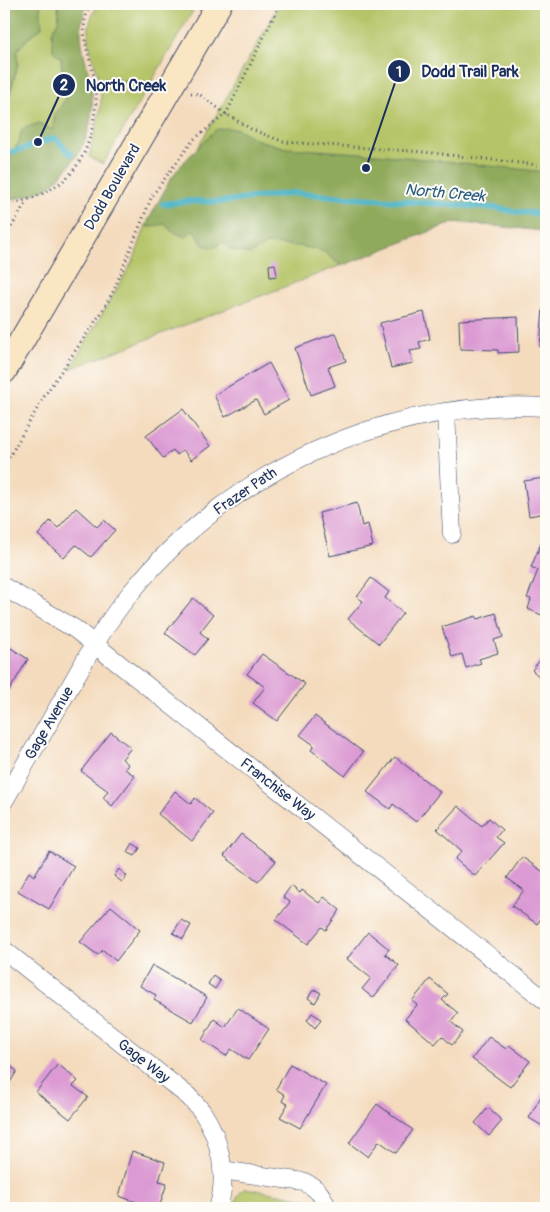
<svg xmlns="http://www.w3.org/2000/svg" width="550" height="1212" font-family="Pangolin,sans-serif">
  <rect width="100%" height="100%" fill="#fdfcf7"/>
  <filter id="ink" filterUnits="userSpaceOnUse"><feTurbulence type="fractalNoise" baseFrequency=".02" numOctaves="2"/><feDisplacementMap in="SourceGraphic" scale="10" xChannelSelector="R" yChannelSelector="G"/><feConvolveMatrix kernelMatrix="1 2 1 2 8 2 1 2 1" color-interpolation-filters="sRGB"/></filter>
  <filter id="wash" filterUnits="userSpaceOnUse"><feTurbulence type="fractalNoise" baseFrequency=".0096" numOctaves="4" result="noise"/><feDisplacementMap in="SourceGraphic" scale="20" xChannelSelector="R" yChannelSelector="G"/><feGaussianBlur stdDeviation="1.12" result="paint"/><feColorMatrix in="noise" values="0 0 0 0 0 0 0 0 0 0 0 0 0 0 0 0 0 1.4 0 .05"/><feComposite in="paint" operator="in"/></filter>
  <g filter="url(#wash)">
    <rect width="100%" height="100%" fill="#f4dbbe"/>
    <path fill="#b5c467" stroke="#687a62" d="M 40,4 L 58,4 L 59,19 L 52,32 L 61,58 L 65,100 L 55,114 L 53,130 L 19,142 L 10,157 L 4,157 L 4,100 L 9,97 L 18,64 L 16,51 L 29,37 L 42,27 Z
      M 98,4 L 197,4 L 103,164 L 89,157 C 93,136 102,114 101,93 C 101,88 99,82 98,77 C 91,46 80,35 98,4 Z
      M 280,4 L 546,4 L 546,231 L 454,222 L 70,369 L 134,259 L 146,225 L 149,227 L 152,227 Z
      M 245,1188 L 306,1199 L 311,1203 L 312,1208 L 237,1208 C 234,1199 238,1194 245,1188 Z"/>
    <path fill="#90aa5c" stroke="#566c5d" d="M 5,4 L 40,4 L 42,27 L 29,37 L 17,51 L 18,64 L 9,97 L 4,100 L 4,8 Z
      M 58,4 L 88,4 C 73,33 86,55 91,85 C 96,121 86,150 61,175 C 57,180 53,185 47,188 C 34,195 18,198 4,201 L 4,157 L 10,157 L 19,142 L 22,129 L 39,123 L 53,130 L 55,114 L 65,100 L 61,58 L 53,51 L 52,32 L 59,19 Z
      M 225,128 L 238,129 L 258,140 L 286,148 L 376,154 L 546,172 L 546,231 L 454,222 L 341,266 L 323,251 L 299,246 L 267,244 L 250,254 L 231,250 L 223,242 L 213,248 L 203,245 L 194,230 L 185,237 L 171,231 L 165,224 L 149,227 L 146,225 L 170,180 L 181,165 L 215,130 Z"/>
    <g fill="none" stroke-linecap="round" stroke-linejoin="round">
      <path stroke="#46b2c4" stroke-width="6" d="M 4,21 L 7,4
        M 4,153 C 21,152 38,142 55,138 L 71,154
        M 163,204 L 190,201 L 219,202 L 294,193 L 496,208 L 517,212 L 546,214"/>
    </g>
    <g id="blocks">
      <path fill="#db9ad3" d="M 275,264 L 277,276 L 270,277 L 269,265 Z
        M 543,308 L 546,308 L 546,348 L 540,347 Z
        M 424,312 L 430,339 L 419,342 L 421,349 L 410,351 L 413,363 L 391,368 L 380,323 Z
        M 518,317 L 519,352 L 498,353 L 498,350 L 460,349 L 459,320 Z
        M 336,333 L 346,361 L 328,367 L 335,386 L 311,395 L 295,348 Z
        M 269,363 L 289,400 L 264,414 L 256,400 L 225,417 L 214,395 Z
        M 183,409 L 210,446 L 191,460 L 183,450 L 177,455 L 173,450 L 163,458 L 146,436 Z
        M 543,467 L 546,467 L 546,513 L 529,516 L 524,481 L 544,478 Z
        M 357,503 L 362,526 L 368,524 L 373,546 L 330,556 L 319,513 Z
        M 76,508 L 97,527 L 104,520 L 115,530 L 91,557 L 76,545 L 64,558 L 38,535 L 50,521 L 58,528 Z
        M 543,539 L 546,541 L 546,617 L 528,609 L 531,599 L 527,598 L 538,570 L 531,567 Z
        M 371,578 L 389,592 L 385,598 L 403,613 L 379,644 L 348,619 L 363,601 L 357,597 Z
        M 193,598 L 213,615 L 200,632 L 208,639 L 195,655 L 165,633 Z
        M 496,613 L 503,637 L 494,640 L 498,653 L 479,659 L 481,663 L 466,668 L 462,654 L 452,657 L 442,627 L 476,616 L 478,619 Z
        M 6,645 L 28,659 L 9,691 L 4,688 L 4,649 Z
        M 262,654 L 305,684 L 277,721 L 253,703 L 265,687 L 247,674 Z
        M 540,660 L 546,665 L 546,678 L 544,681 L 532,670 Z
        M 315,716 L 363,752 L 345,776 L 311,750 L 314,745 L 300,735 Z
        M 111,732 L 131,748 L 122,759 L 128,764 L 125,769 L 135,776 L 112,806 L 103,798 L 108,791 L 81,771 Z
        M 395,757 L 440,792 L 416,822 L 393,804 L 390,809 L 367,792 Z
        M 175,791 L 191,804 L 195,798 L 213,813 L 192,841 L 158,814 Z
        M 458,806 L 482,826 L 489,818 L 502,830 L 496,837 L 504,843 L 475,876 L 455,859 L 462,851 L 437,829 Z
        M 241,834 L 276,861 L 258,882 L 224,856 Z
        M 132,843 L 140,848 L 135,856 L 127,852 Z
        M 49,851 L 74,866 L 49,909 L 18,891 L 29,872 L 34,876 Z
        M 522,857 L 546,874 L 546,911 L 537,924 L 512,906 L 524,890 L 507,878 Z
        M 119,869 L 127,876 L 122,882 L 114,876 Z
        M 291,886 L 300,893 L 302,890 L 319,903 L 324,897 L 340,910 L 326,930 L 322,927 L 308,944 L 276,920 L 290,902 L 283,897 Z
        M 111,906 L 140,930 L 116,961 L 103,950 L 98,955 L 80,942 Z
        M 181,920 L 191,925 L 183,939 L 173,933 Z
        M 368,932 L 389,949 L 385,954 L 399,965 L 373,998 L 362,989 L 371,978 L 347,959 Z
        M 152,965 L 207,997 L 193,1022 L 154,1000 L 156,995 L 140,986 Z
        M 213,976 L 220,981 L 215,989 L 208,984 Z
        M 430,979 L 448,994 L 442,1000 L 458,1013 L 451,1022 L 463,1032 L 452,1045 L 442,1036 L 435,1044 L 405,1019 L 417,1005 L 412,1001 Z
        M 314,989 L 321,993 L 315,1003 L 308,998 Z
        M 238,1008 L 269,1029 L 248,1060 L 231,1049 L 226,1056 L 202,1040 L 214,1019 L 225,1027 Z
        M 312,1013 L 321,1019 L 315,1028 L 307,1020 Z
        M 489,1037 L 506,1049 L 509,1045 L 530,1061 L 510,1087 L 472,1059 Z
        M 6,1063 L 17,1071 L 4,1092 L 4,1067 Z
        M 58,1064 L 78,1081 L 73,1086 L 88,1097 L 70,1119 L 36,1092 Z
        M 290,1064 L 326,1085 L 300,1128 L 280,1117 L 288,1104 L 282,1101 L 285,1095 L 276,1089 Z
        M 546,1087 L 546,1128 L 529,1118 Z
        M 377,1104 L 413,1130 L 396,1153 L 379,1141 L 368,1157 L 349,1143 Z
        M 488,1108 L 502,1121 L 489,1136 L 475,1123 Z
        M 132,1151 L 165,1162 L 159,1181 L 167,1183 L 159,1208 L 134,1208 L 136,1202 L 119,1196 Z"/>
    </g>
  </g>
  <g filter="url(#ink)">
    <use href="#blocks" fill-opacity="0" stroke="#3c496c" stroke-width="1"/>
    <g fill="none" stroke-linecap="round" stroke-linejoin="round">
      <defs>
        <path id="street" d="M 446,413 L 452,534
          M 4,587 L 75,629 L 546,1001
          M 4,801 C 25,764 47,727 68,690 C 87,657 105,624 129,595 C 228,471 387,398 546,407
          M 4,950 L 188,1096 C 193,1101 199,1107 203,1113 C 221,1140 228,1178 218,1208
          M 222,1170 L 304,1182 C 317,1188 323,1195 327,1208"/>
        <path id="secondary" d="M 4,371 L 219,4"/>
      </defs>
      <use href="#street" stroke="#3c496c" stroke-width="19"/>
      <use href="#secondary" stroke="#3c496c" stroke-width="27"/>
      <path stroke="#3c496c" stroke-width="3" stroke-dasharray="1 4" stroke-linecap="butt" d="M 95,83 L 115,80 L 147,86
        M 191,93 L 199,94 L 226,114 L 251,129 L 284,142 L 424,152 L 546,166
        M 4,206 C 53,195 83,177 93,124 C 95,110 98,96 95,82 C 90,54 76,31 91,4
        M 4,240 L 26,202
        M 4,466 L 45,395 L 101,313 L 114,290 L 152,196 L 193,140 L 226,114 L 280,4"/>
      <use href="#street" stroke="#fff" stroke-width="18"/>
      <use href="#secondary" stroke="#fbe6c3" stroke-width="25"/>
    </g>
  </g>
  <g text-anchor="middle" stroke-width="4" stroke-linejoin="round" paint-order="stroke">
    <g font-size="15" fill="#1b2f5e" stroke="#fdfcf7">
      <text transform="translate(112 187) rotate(-60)" y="5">Dodd Boulevard</text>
      <text transform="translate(245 491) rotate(-34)" y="5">Frazer Path</text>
      <text transform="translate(49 723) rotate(-60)" y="5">Gage Avenue</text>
      <text transform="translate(278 789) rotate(38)" y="5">Franchise Way</text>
      <text transform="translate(144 1061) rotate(38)" y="5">Gage Way</text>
    </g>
    <g font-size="16" font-style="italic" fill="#2a5d82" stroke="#fdfcf7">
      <text transform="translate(445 192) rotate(5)" y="6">North Creek</text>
    </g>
  </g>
  <path fill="none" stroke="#1b2f5e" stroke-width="2" d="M366 168L399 71M38 142L64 85"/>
  <g fill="#1b2f5e" stroke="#fdfcf7" stroke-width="2">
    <circle cx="366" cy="168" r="5"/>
    <circle cx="38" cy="142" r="5"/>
    <circle cx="399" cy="71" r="12"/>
    <circle cx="64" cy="85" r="12"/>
  </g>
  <g font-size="15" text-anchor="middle" font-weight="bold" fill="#fff">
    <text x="399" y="77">1</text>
    <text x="64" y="90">2</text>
  </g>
  <g font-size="16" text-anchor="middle" font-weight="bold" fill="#1b2f5e" stroke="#fdfcf7" stroke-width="4" stroke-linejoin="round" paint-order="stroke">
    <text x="470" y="77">Dodd Trail Park</text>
    <text x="126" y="91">North Creek</text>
  </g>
  <rect width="550" height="1212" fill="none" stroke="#fdfcf7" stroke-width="20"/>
</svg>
